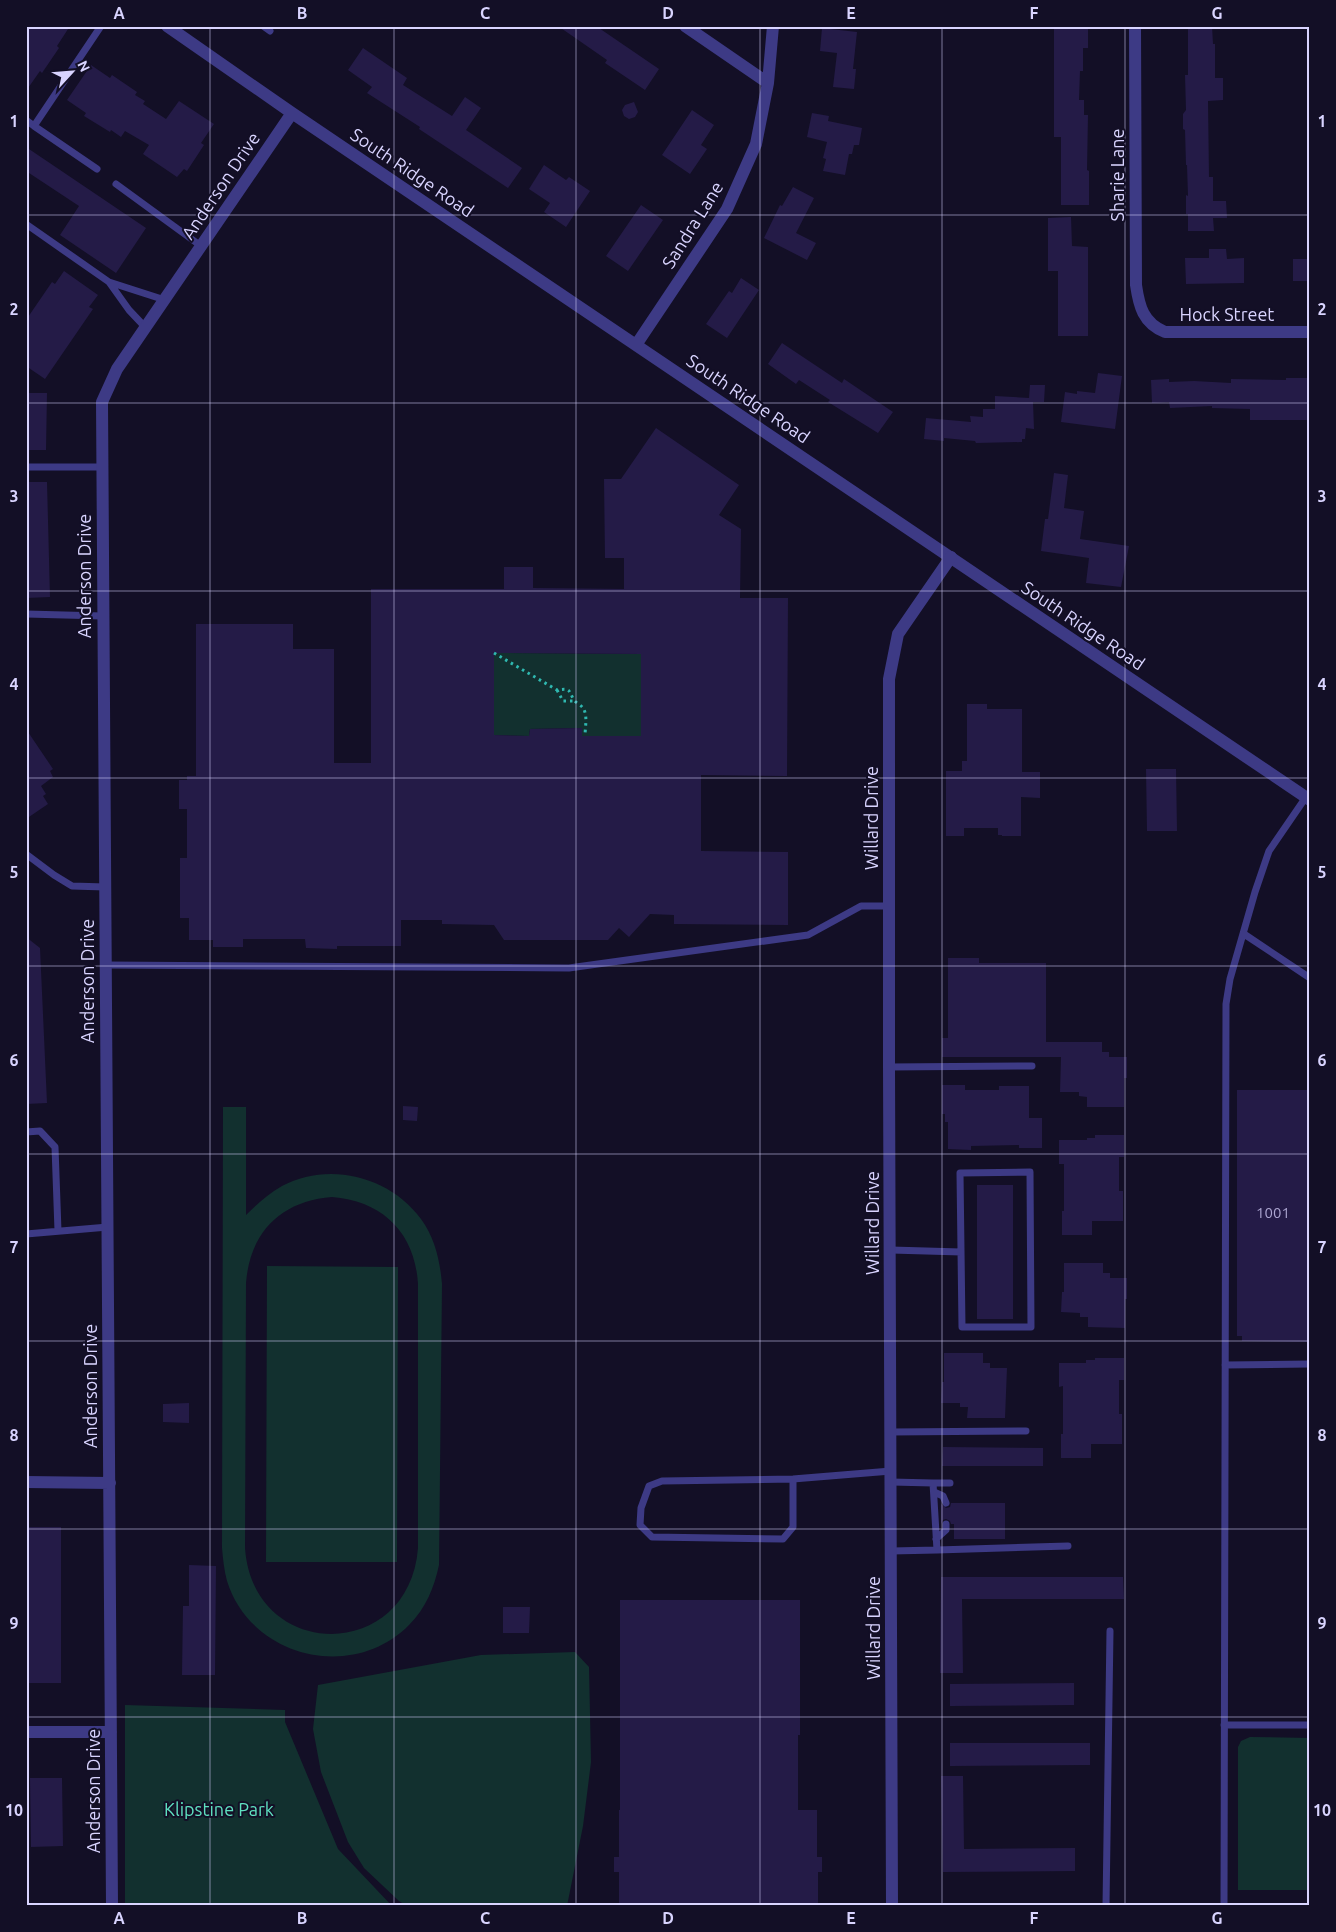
<svg xmlns="http://www.w3.org/2000/svg" width="1336" height="1932" font-family="Ubuntu,sans-serif">
  <rect width="100%" height="100%" fill="#130f26"/>
  <path fill="#12302f" fill-rule="evenodd" d="M 494,653 L 641,654 L 641,736 L 582,736 L 581,728 L 530,729 L 529,736 L 494,735 Z
    M 223,1107 L 246,1107 L 246,1215 C 257,1204 268,1194 282,1186 C 328,1161 390,1176 421,1219 C 435,1238 440,1261 442,1284 L 439,1565 C 434,1588 426,1608 409,1625 C 353,1682 251,1658 227,1581 C 224,1570 223,1559 222,1548 ZM 332,1197 C 383,1201 415,1233 418,1284 L 418,1548 C 409,1663 253,1662 245,1548 L 246,1283 C 250,1232 281,1201 332,1197 Z
    M 267,1266 L 398,1267 L 397,1562 L 266,1562 Z
    M 575,1652 L 589,1667 L 591,1762 L 583,1826 L 567,1906 L 407,1906 L 399,1901 L 364,1868 L 348,1842 L 321,1772 L 313,1729 L 318,1685 L 481,1655 Z
    M 125,1705 L 285,1710 L 285,1722 L 338,1849 L 392,1906 L 125,1906 Z
    M 1250,1737 L 1310,1738 L 1310,1890 L 1238,1890 L 1238,1747 L 1241,1741 Z"/>
  <path fill="#241b47" fill-rule="evenodd" d="M 26,26 L 70,26 L 57,46 L 59,48 L 42,73 L 40,71 L 26,91 Z
    M 558,26 L 596,26 L 659,69 L 645,90 L 605,63 L 607,60 Z
    M 1054,26 L 1088,26 L 1088,48 L 1083,48 L 1083,71 L 1080,71 L 1079,100 L 1084,100 L 1084,115 L 1088,115 L 1087,170 L 1089,171 L 1089,205 L 1061,205 L 1061,137 L 1054,137 Z
    M 1188,26 L 1212,26 L 1213,44 L 1215,44 L 1215,78 L 1223,78 L 1223,100 L 1208,101 L 1209,177 L 1213,177 L 1213,201 L 1226,201 L 1227,218 L 1213,218 L 1214,231 L 1188,231 L 1188,214 L 1186,214 L 1186,195 L 1188,196 L 1187,165 L 1186,165 L 1185,130 L 1183,129 L 1183,114 L 1186,110 L 1185,75 L 1188,75 Z
    M 822,28 L 857,32 L 853,69 L 856,69 L 854,89 L 833,87 L 837,53 L 820,51 Z
    M 363,48 L 407,78 L 403,85 L 452,116 L 465,97 L 481,108 L 466,130 L 522,168 L 508,188 L 419,129 L 420,127 L 367,93 L 372,87 L 348,70 Z
    M 91,65 L 110,78 L 112,75 L 137,92 L 135,95 L 145,101 L 143,104 L 166,119 L 179,101 L 214,124 L 201,143 L 204,145 L 187,171 L 184,169 L 177,177 L 143,154 L 149,145 L 125,131 L 121,137 L 111,130 L 110,132 L 84,116 L 86,113 L 67,100 Z
    M 634,102 L 638,112 L 635,117 L 629,119 L 624,116 L 622,110 L 625,105 Z
    M 692,110 L 714,125 L 701,145 L 707,149 L 690,174 L 662,155 Z
    M 812,113 L 829,116 L 828,121 L 862,128 L 859,145 L 854,145 L 852,154 L 849,154 L 845,175 L 823,171 L 826,159 L 823,158 L 827,142 L 807,137 Z
    M 26,147 L 146,228 L 116,273 L 60,235 L 79,206 L 26,171 Z
    M 544,165 L 566,180 L 569,177 L 590,191 L 566,227 L 544,212 L 550,203 L 529,189 Z
    M 793,187 L 814,198 L 796,233 L 816,243 L 807,260 L 764,238 L 780,205 L 782,206 Z
    M 641,205 L 663,220 L 628,271 L 606,256 Z
    M 1071,217 L 1072,246 L 1088,247 L 1088,336 L 1058,336 L 1058,271 L 1048,271 L 1048,218 Z
    M 1209,249 L 1226,249 L 1227,259 L 1244,258 L 1244,283 L 1186,284 L 1185,258 L 1209,258 Z
    M 1293,259 L 1310,259 L 1310,281 L 1293,281 Z
    M 64,271 L 98,295 L 89,307 L 93,309 L 45,379 L 26,366 L 26,320 L 52,282 L 55,284 Z
    M 741,278 L 759,290 L 727,338 L 706,324 L 729,291 L 732,293 Z
    M 782,343 L 842,383 L 844,379 L 893,412 L 878,433 L 828,402 L 830,400 L 799,380 L 796,384 L 768,364 Z
    M 1098,373 L 1122,376 L 1115,429 L 1061,422 L 1065,392 L 1077,394 L 1077,391 L 1095,393 Z
    M 1286,378 L 1310,378 L 1310,420 L 1250,420 L 1250,409 L 1212,408 L 1212,406 L 1170,408 L 1169,402 L 1152,403 L 1151,380 L 1169,379 L 1169,382 L 1194,381 L 1231,383 L 1231,379 L 1286,380 Z
    M 1030,385 L 1045,385 L 1044,402 L 1033,402 L 1034,429 L 1026,428 L 1025,439 L 1022,439 L 1022,442 L 976,443 L 975,441 L 944,438 L 944,441 L 924,439 L 926,418 L 971,422 L 970,416 L 983,417 L 983,409 L 995,409 L 995,396 L 1029,398 Z
    M 26,393 L 47,393 L 46,450 L 26,450 Z
    M 656,428 L 739,485 L 719,515 L 741,529 L 740,598 L 788,598 L 787,776 L 701,775 L 701,851 L 788,852 L 788,925 L 674,924 L 674,915 L 650,914 L 629,937 L 619,928 L 608,940 L 504,940 L 494,925 L 442,924 L 442,920 L 401,920 L 401,946 L 337,946 L 337,949 L 306,948 L 305,939 L 243,939 L 243,947 L 213,947 L 213,940 L 189,940 L 189,918 L 180,918 L 180,858 L 187,858 L 187,809 L 179,809 L 179,780 L 187,780 L 187,776 L 196,776 L 196,624 L 293,624 L 293,649 L 334,649 L 334,763 L 371,763 L 371,589 L 504,589 L 504,567 L 533,567 L 533,588 L 624,589 L 624,558 L 605,558 L 604,479 L 621,479 ZM 494,653 L 641,654 L 641,736 L 582,736 L 582,728 L 530,729 L 529,736 L 494,735 Z
    M 1054,473 L 1068,475 L 1064,508 L 1084,511 L 1080,539 L 1129,546 L 1121,587 L 1086,583 L 1089,558 L 1041,551 L 1045,519 L 1048,519 Z
    M 26,482 L 47,482 L 50,597 L 26,598 Z
    M 967,704 L 987,704 L 987,709 L 1022,709 L 1022,772 L 1040,772 L 1040,798 L 1021,797 L 1021,836 L 1002,836 L 1002,835 L 998,835 L 998,828 L 964,828 L 964,836 L 946,836 L 946,771 L 962,771 L 962,761 L 967,761 Z
    M 26,729 L 53,769 L 50,771 L 53,777 L 41,786 L 46,794 L 43,796 L 48,804 L 26,819 Z
    M 1146,769 L 1176,769 L 1177,831 L 1147,831 Z
    M 26,937 L 40,948 L 47,1103 L 26,1104 Z
    M 948,958 L 979,958 L 979,963 L 1046,963 L 1046,1042 L 1102,1042 L 1102,1052 L 1109,1052 L 1109,1057 L 1127,1057 L 1127,1078 L 1124,1078 L 1124,1107 L 1087,1107 L 1087,1097 L 1079,1096 L 1079,1092 L 1060,1092 L 1061,1057 L 942,1057 L 942,1038 L 948,1038 Z
    M 942,1085 L 965,1085 L 965,1090 L 999,1090 L 999,1086 L 1029,1086 L 1029,1118 L 1042,1118 L 1042,1148 L 1019,1148 L 1019,1145 L 971,1146 L 971,1150 L 948,1149 L 948,1122 L 945,1122 L 945,1114 L 942,1114 Z
    M 1237,1090 L 1310,1090 L 1310,1342 L 1242,1341 L 1242,1336 L 1237,1336 Z
    M 403,1106 L 418,1107 L 417,1121 L 403,1120 Z
    M 1095,1135 L 1124,1135 L 1124,1157 L 1119,1157 L 1119,1191 L 1123,1191 L 1123,1221 L 1092,1221 L 1092,1235 L 1062,1235 L 1062,1211 L 1064,1211 L 1064,1164 L 1059,1164 L 1059,1140 L 1087,1140 L 1087,1138 L 1095,1138 Z
    M 977,1185 L 1013,1185 L 1013,1319 L 977,1319 Z
    M 1064,1263 L 1103,1263 L 1103,1273 L 1110,1273 L 1110,1278 L 1127,1278 L 1127,1299 L 1125,1299 L 1125,1328 L 1088,1327 L 1088,1317 L 1080,1317 L 1080,1313 L 1061,1312 L 1062,1292 L 1064,1292 Z
    M 944,1353 L 983,1353 L 983,1363 L 990,1363 L 990,1368 L 1007,1368 L 1005,1418 L 967,1418 L 968,1407 L 960,1407 L 960,1403 L 941,1403 L 942,1382 L 944,1382 Z
    M 1095,1358 L 1124,1358 L 1124,1380 L 1119,1380 L 1119,1414 L 1122,1414 L 1122,1444 L 1091,1444 L 1091,1458 L 1061,1458 L 1061,1434 L 1063,1434 L 1063,1386 L 1059,1387 L 1059,1363 L 1086,1363 L 1086,1360 L 1095,1360 Z
    M 189,1403 L 189,1423 L 163,1422 L 163,1404 Z
    M 943,1447 L 1043,1448 L 1043,1466 L 942,1466 Z
    M 951,1503 L 1005,1503 L 1005,1539 L 954,1539 L 954,1524 L 951,1524 L 950,1521 L 946,1519 L 943,1520 L 941,1524 L 941,1504 L 946,1508 L 950,1507 Z
    M 26,1527 L 61,1527 L 61,1683 L 26,1683 Z
    M 189,1565 L 216,1566 L 215,1675 L 182,1675 L 183,1606 L 189,1606 Z
    M 941,1577 L 1123,1577 L 1124,1599 L 962,1599 L 963,1673 L 940,1673 Z
    M 620,1600 L 800,1600 L 800,1735 L 798,1735 L 798,1810 L 817,1810 L 817,1857 L 822,1857 L 822,1872 L 818,1872 L 818,1906 L 619,1906 L 619,1872 L 614,1872 L 614,1857 L 619,1857 L 619,1810 L 620,1810 Z
    M 503,1607 L 530,1607 L 529,1633 L 503,1633 Z
    M 1074,1683 L 1074,1705 L 950,1706 L 950,1684 Z
    M 950,1743 L 1090,1743 L 1090,1765 L 950,1766 Z
    M 941,1776 L 963,1776 L 964,1849 L 1075,1848 L 1075,1871 L 943,1872 Z
    M 30,1778 L 62,1778 L 63,1846 L 31,1847 Z"/>
  <g fill="none" stroke-linecap="round" stroke-linejoin="round">
    <path stroke="#2fb8b0" stroke-width="3" stroke-dasharray="2.5 4" stroke-linecap="butt" d="M 494,653 L 557,690 C 571,688 568,690 574,700 C 576,703 581,705 583,708 C 588,715 585,728 585,736
      M 557,690 L 563,701 L 574,701"/>
    <path stroke="#3d3a85" stroke-width="7" d="M 263,26 L 270,31
      M 26,120 L 34,126
      M 97,169 L 34,126 L 101,26
      M 116,184 L 201,246
      M 26,224 L 109,282 L 129,310 L 146,328
      M 109,282 L 165,300
      M 26,467 L 102,467
      M 26,614 L 103,616
      M 26,854 L 54,875 L 72,886 L 105,887
      M 1244,934 L 1310,978
      M 106,965 L 569,968 L 808,935 L 861,906 L 890,906
      M 889,1067 L 1032,1066
      M 26,1132 L 40,1131 L 55,1147 L 58,1231
      M 1030,1172 L 1031,1327 L 962,1327 L 960,1173 Z
      M 26,1234 L 108,1227
      M 891,1250 L 961,1252
      M 1225,1365 L 1310,1364
      M 891,1432 L 1026,1431
      M 793,1479 L 793,1527 L 783,1539 L 652,1537 L 640,1525 L 641,1508 L 649,1486 L 662,1481 L 793,1479 L 891,1471
      M 891,1482 L 933,1483 L 937,1550 L 891,1551
      M 933,1483 L 950,1483
      M 934,1492 L 943,1496 L 946,1503
      M 936,1539 L 946,1530 L 946,1524
      M 937,1550 L 1068,1546
      M 1224,1725 L 1310,1725
      M 1106,1906 L 1110,1631
      M 1224,1906 L 1226,1004 L 1230,979 L 1255,892 L 1269,851 L 1306,797"/>
    <path stroke="#3d3a85" stroke-width="12" d="M 167,26 L 292,113 L 1310,800
      M 685,26 L 768,83
      M 1135,26 L 1136,285 C 1139,306 1143,323 1165,332 L 1310,332
      M 636,345 L 727,209 L 756,144 L 768,83 L 773,26
      M 26,1482 L 110,1483
      M 26,1732 L 111,1732
      M 112,1906 L 102,402 L 117,369 L 292,113"/>
    <path stroke="#3d3a85" stroke-width="12" d="M 892,1906 L 889,1067 L 889,679 L 898,634 L 951,557"/>
  </g>
  <path fill="none" stroke="#d9d4ff" stroke-width="1" stroke-opacity="0.55" d="M 210,26 L 210,1906M 394,26 L 394,1906M 576,26 L 576,1906M 760,26 L 760,1906M 942,26 L 942,1906M 1125,26 L 1125,1906M 26,215 L 1310,215M 26,403 L 1310,403M 26,591 L 1310,591M 26,778 L 1310,778M 26,966 L 1310,966M 26,1154 L 1310,1154M 26,1341 L 1310,1341M 26,1529 L 1310,1529M 26,1717 L 1310,1717"/>
  <g text-anchor="middle" stroke-width="4" stroke-linejoin="round" paint-order="stroke">
    <g font-size="15" fill="#aca6d1">
      <text x="1273" y="1218">1001</text>
    </g>
    <g font-size="18" fill="#d9d4ff" stroke="#130f26">
      <text transform="translate(412 173) rotate(34)" y="6">South Ridge Road</text>
      <text transform="translate(1118 175) rotate(-90)" y="6">Sharie Lane</text>
      <text transform="translate(221 186) rotate(-56)" y="6">Anderson Drive</text>
      <text transform="translate(693 225) rotate(-58)" y="6">Sandra Lane</text>
      <text x="1227" y="321">Hock Street</text>
      <text transform="translate(748 399) rotate(34)" y="6">South Ridge Road</text>
      <text transform="translate(85 576) rotate(-90)" y="6">Anderson Drive</text>
      <text transform="translate(1083 626) rotate(34)" y="6">South Ridge Road</text>
      <text transform="translate(872 818) rotate(-90)" y="6">Willard Drive</text>
      <text transform="translate(88 981) rotate(-90)" y="6">Anderson Drive</text>
      <text transform="translate(873 1223) rotate(-90)" y="6">Willard Drive</text>
      <text transform="translate(91 1386) rotate(-90)" y="6">Anderson Drive</text>
      <text transform="translate(874 1628) rotate(-90)" y="6">Willard Drive</text>
      <text transform="translate(94 1791) rotate(-90)" y="6">Anderson Drive</text>
    </g>
    <g font-size="18" fill="#5fe0c0" stroke="#130f26">
      <text x="219" y="1816">Klipstine Park</text>
    </g>
  </g>
  <rect width="1336" height="1932" fill="none" stroke="#130f26" stroke-width="55"/>
  <g transform="translate(72 72) rotate(64)" stroke="#130f26" stroke-width="4" paint-order="stroke">
  <path d="M0-4L9 19L0 12L-9 19Z" fill="#d9d4ff"/>
  <text y="-8" font-size="14" font-weight="bold" text-anchor="middle" fill="#d9d4ff">N</text>
  </g>
  <rect x="28" y="28" width="1280" height="1876" fill="none" stroke="#d9d4ff" stroke-width="2"/>
  <g font-size="16" text-anchor="middle" font-weight="bold" fill="#d9d4ff">
    <text x="119" y="19">A</text>
    <text x="302" y="19">B</text>
    <text x="485" y="19">C</text>
    <text x="668" y="19">D</text>
    <text x="851" y="19">E</text>
    <text x="1034" y="19">F</text>
    <text x="1217" y="19">G</text>
    <text x="14" y="127">1</text>
    <text x="1322" y="127">1</text>
    <text x="14" y="315">2</text>
    <text x="1322" y="315">2</text>
    <text x="14" y="502">3</text>
    <text x="1322" y="502">3</text>
    <text x="14" y="690">4</text>
    <text x="1322" y="690">4</text>
    <text x="14" y="878">5</text>
    <text x="1322" y="878">5</text>
    <text x="14" y="1066">6</text>
    <text x="1322" y="1066">6</text>
    <text x="14" y="1253">7</text>
    <text x="1322" y="1253">7</text>
    <text x="14" y="1441">8</text>
    <text x="1322" y="1441">8</text>
    <text x="14" y="1629">9</text>
    <text x="1322" y="1629">9</text>
    <text x="14" y="1816">10</text>
    <text x="1322" y="1816">10</text>
    <text x="119" y="1924">A</text>
    <text x="302" y="1924">B</text>
    <text x="485" y="1924">C</text>
    <text x="668" y="1924">D</text>
    <text x="851" y="1924">E</text>
    <text x="1034" y="1924">F</text>
    <text x="1217" y="1924">G</text>
  </g>
</svg>
